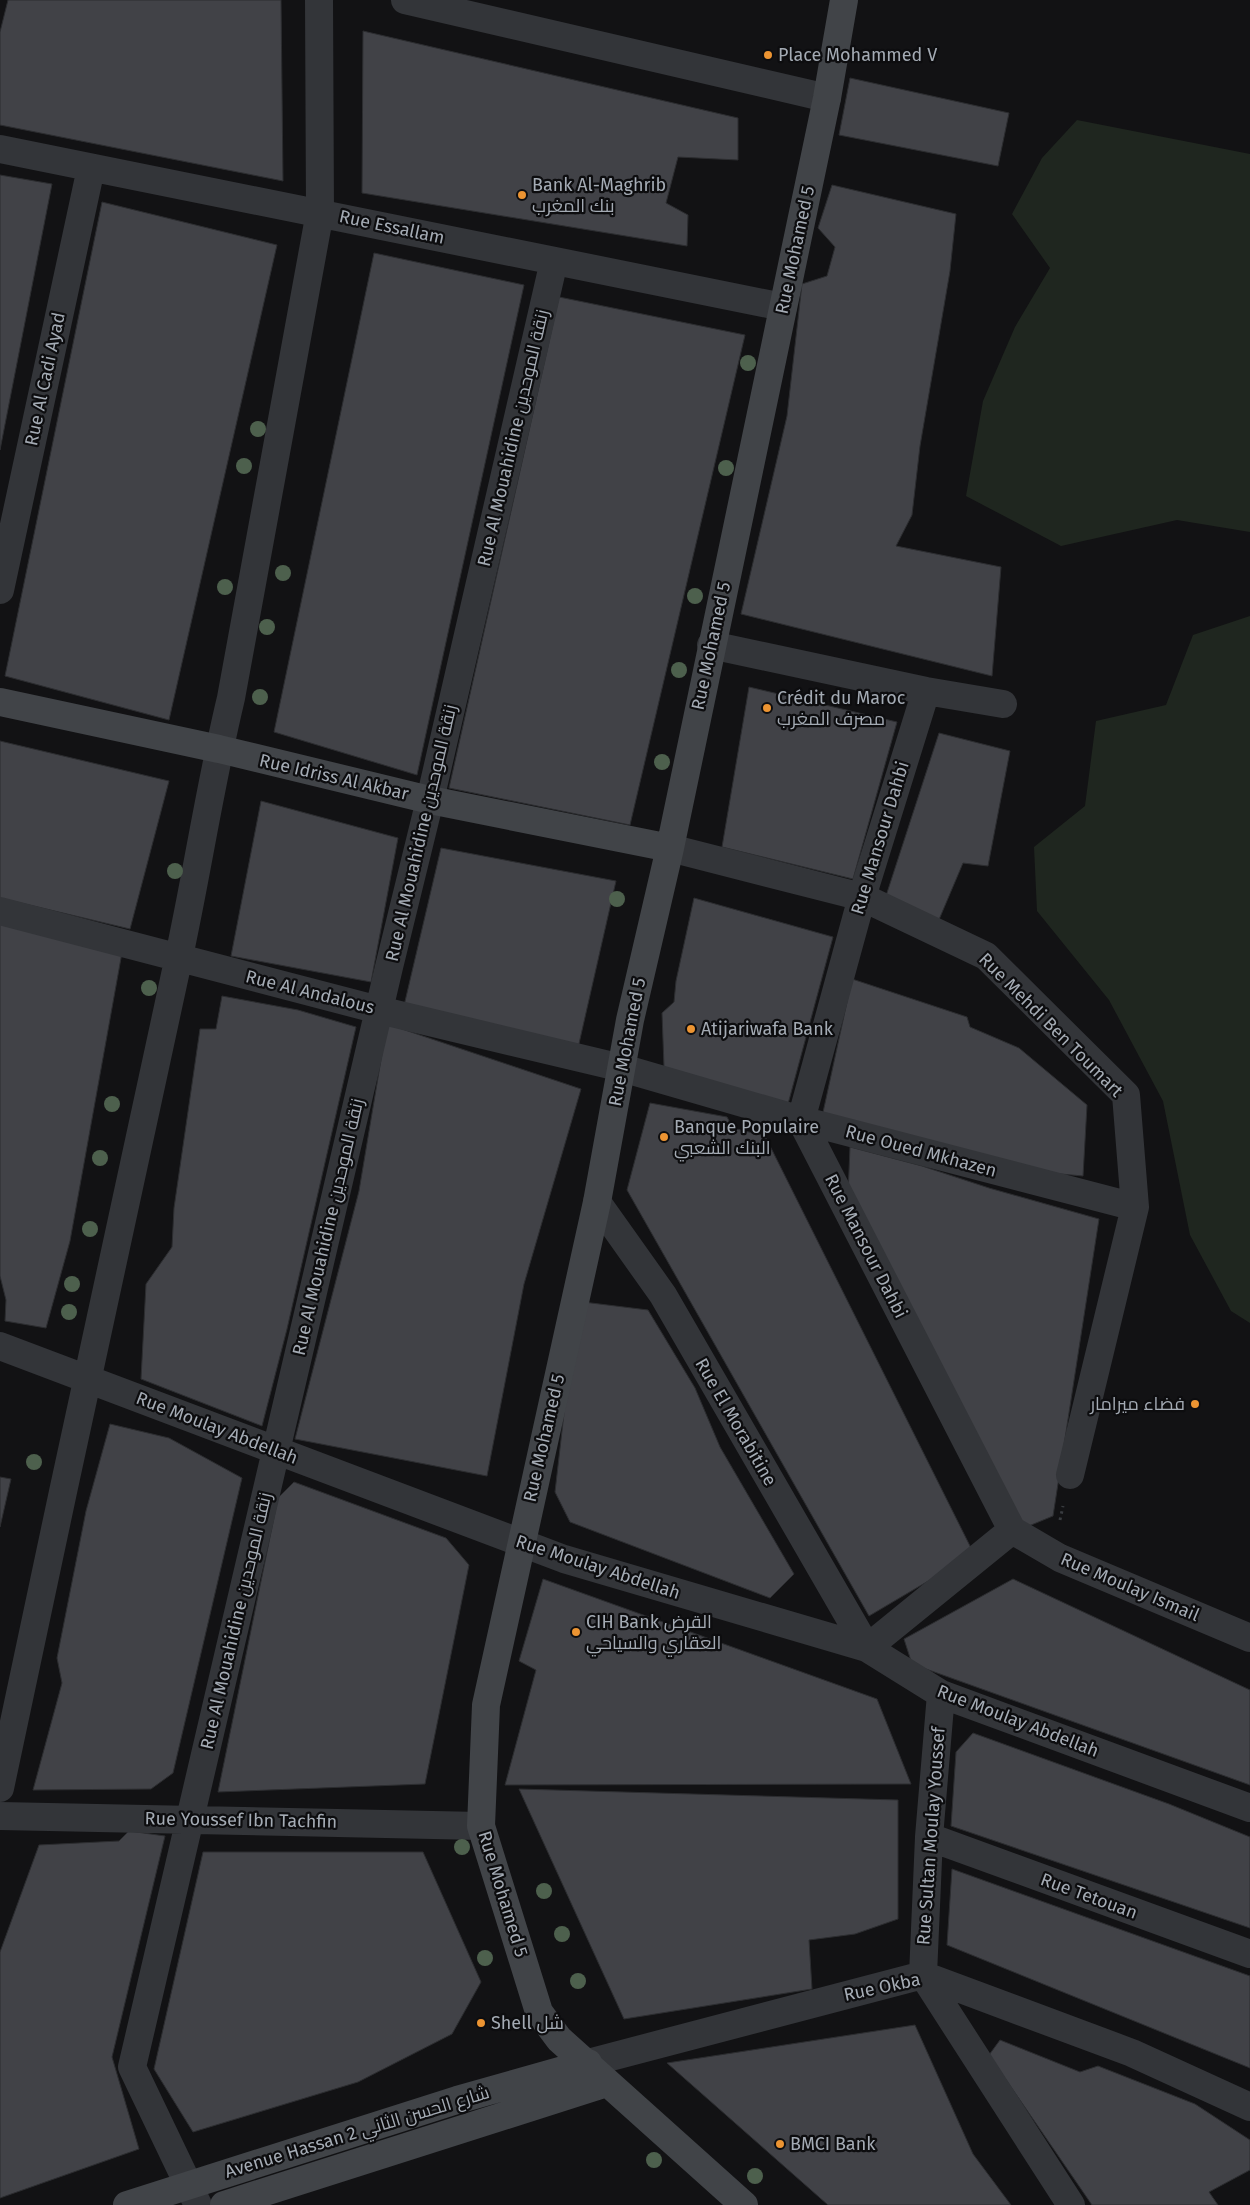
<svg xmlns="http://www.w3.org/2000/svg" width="1250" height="2205" font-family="'Fira Sans',Cairo,sans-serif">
  <rect width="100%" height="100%" fill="#121214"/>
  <path fill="#1f261f" d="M 1077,120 L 1250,154 L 1250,532 L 1177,520 L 1061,546 L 966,496 L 983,401 L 1015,327 L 1050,268 L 1012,214 L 1042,158 Z
    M 1250,616 L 1250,1323 L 1231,1311 L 1190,1235 L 1163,1101 L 1109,1000 L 1037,911 L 1034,847 L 1085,806 L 1096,721 L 1166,705 L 1193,635 Z"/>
  <path fill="#414247" stroke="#2c2d30" d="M 8,0 L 281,0 L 283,181 L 0,125 L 0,32 Z
    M 363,31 L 738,118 L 738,160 L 678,157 L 666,203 L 688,215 L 687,246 L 362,193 Z
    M 850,78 L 1009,113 L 998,166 L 839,135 Z
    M 0,175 L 52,184 L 0,450 Z
    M 832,185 L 956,214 L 950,271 L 920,446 L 912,515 L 896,546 L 1001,567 L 992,676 L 741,614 L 787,416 L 802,284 L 827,276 L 835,247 L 818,228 Z
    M 102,202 L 277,245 L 169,720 L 5,676 Z
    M 374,253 L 524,285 L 417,775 L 274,732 Z
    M 559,297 L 745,335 L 630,825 L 449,788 Z
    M 749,687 L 897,722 L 853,879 L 722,847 Z
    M 939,733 L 1010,751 L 988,866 L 963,863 L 935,929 L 884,902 Z
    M 0,741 L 169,781 L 130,929 L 0,898 Z
    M 261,801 L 398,838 L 371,982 L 231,956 Z
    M 441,848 L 616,881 L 578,1048 L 403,1010 Z
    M 694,898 L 833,937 L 788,1104 L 664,1067 L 662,1013 L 674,1002 L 676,981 Z
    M 0,924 L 123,947 L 70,1241 L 46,1328 L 5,1321 L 6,1300 L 0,1276 Z
    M 852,979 L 967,1017 L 970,1027 L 1019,1048 L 1087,1105 L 1083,1176 L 994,1168 L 822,1117 Z
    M 222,996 L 298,1010 L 356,1027 L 287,1329 L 262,1426 L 141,1379 L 146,1284 L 172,1247 L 174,1208 L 200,1029 L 216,1029 Z
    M 387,1024 L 581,1089 L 524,1284 L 487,1476 L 295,1439 L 359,1191 Z
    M 650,1103 L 727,1117 L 733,1128 L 765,1136 L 974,1554 L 869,1616 L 627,1190 Z
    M 850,1147 L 922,1166 L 989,1188 L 1099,1219 L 1053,1516 L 1019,1530 L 848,1195 Z
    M 583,1302 L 648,1310 L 695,1388 L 720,1447 L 794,1574 L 770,1598 L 570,1522 L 555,1492 L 566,1396 Z
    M 110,1424 L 169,1438 L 242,1478 L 173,1773 L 151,1789 L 33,1790 L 62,1683 L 57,1658 L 86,1511 Z
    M 0,1477 L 11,1479 L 0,1527 Z
    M 294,1482 L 446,1538 L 469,1565 L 425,1784 L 218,1792 L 278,1498 Z
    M 543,1579 L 877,1699 L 911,1784 L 505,1785 L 536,1670 L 519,1661 Z
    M 1013,1579 L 1250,1690 L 1250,1785 L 912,1664 L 904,1639 Z
    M 973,1733 L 1169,1804 L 1250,1837 L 1250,1928 L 951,1826 L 956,1752 Z
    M 519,1789 L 898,1800 L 898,1919 L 855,1934 L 809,1940 L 812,1989 L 624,2019 Z
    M 129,1831 L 165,1836 L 112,2057 L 139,2149 L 0,2198 L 0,1952 L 39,1845 L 119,1841 Z
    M 203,1852 L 423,1852 L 481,1982 L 452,2034 L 358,2082 L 193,2132 L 154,2069 Z
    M 952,1869 L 1250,1976 L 1250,2068 L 947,1945 Z
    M 915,2025 L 973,2154 L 1011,2205 L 828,2205 L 667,2063 Z
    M 1000,2040 L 1080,2072 L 1098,2066 L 1195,2104 L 1250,2140 L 1250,2170 L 1209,2192 L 1218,2205 L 1092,2205 L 989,2055 Z"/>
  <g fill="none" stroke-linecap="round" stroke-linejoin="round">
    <path stroke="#393c40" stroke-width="3" stroke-dasharray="2.5 4" stroke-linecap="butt" d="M 1060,1520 L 1063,1506"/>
    <path stroke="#333539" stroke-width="28" d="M 405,0 L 827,98
      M 0,149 L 783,307
      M 0,590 L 91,168
      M 711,645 L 926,691 L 1003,704
      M 926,691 L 862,897 L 801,1120 L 1012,1530
      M 670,848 L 862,897 L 986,956 L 1126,1095 L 1135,1207 L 1070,1475
      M 0,911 L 379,1010 L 622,1068 L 801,1120 L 1135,1207
      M 597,1202 L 663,1295 L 867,1648 L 1012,1530
      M 0,1346 L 564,1559 L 867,1648 L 941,1694 L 1250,1808
      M 1012,1530 L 1060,1558 L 1250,1638
      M 941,1694 L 929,1837 L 923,1975 L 1071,2205
      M 0,1788 C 58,1512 118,1237 178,961 C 197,874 210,785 231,698 L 320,212 L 319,0
      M 0,1816 L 481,1826
      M 929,1837 L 1250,1954
      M 588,2063 L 923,1975 L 1132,2053 L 1250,2107
      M 198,2205 L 132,2067 L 389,967 L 430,800 L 554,261"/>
    <path stroke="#414448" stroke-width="28" d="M 0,702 L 219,749 L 430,800 L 670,848
      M 127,2205 L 457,2100 L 588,2063
      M 224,2205 L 607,2083
      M 744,2205 L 559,2039 L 539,2012 L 481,1826 L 486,1705 L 597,1202 L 630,1020 L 670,848 L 827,98 L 844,0"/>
  </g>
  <g fill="#4d604d">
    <circle cx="748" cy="363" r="8"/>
    <circle cx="258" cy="429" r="8"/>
    <circle cx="244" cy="466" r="8"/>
    <circle cx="726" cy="468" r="8"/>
    <circle cx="283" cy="573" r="8"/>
    <circle cx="225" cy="587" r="8"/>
    <circle cx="695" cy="596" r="8"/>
    <circle cx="267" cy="627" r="8"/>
    <circle cx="679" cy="670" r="8"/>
    <circle cx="260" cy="697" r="8"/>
    <circle cx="662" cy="762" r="8"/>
    <circle cx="175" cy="871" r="8"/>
    <circle cx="617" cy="899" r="8"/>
    <circle cx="149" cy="988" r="8"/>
    <circle cx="112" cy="1104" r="8"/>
    <circle cx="100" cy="1158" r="8"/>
    <circle cx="90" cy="1229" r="8"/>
    <circle cx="72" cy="1284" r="8"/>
    <circle cx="69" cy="1312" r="8"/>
    <circle cx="34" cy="1462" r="8"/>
    <circle cx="462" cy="1847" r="8"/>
    <circle cx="544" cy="1891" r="8"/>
    <circle cx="562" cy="1934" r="8"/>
    <circle cx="485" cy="1958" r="8"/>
    <circle cx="578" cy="1981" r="8"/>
    <circle cx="654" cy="2160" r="8"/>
    <circle cx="755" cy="2176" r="8"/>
  </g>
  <g fill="#ec9432" stroke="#0d0d0f" stroke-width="2">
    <circle cx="768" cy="55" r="5"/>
    <circle cx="522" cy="195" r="5"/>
    <circle cx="767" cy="708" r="5"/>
    <circle cx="691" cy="1029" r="5"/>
    <circle cx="664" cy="1137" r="5"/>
    <circle cx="1195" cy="1404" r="5"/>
    <circle cx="576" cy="1632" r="5"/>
    <circle cx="481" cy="2023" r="5"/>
    <circle cx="780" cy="2144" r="5"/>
  </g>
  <g text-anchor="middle" stroke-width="4.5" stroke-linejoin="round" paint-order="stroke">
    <g font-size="18" fill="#a4abb4" stroke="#0d0d0f" text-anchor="start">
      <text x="778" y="61">Place Mohammed V</text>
      <text x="532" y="191">Bank Al-Maghrib<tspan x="532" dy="21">بنك المغرب</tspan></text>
      <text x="777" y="704">Crédit du Maroc<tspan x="777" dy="21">مصرف المغرب</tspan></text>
      <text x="701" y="1035">Atijariwafa Bank</text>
      <text x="674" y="1133">Banque Populaire<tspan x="674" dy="21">البنك الشعبي</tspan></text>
      <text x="1185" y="1410" text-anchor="end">فضاء ميرامار</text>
      <text x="586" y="1628">CIH Bank القرض<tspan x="586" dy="21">العقاري والسياحي</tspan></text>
      <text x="491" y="2029">Shell شل</text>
      <text x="790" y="2150">BMCI Bank</text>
    </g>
    <g font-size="18" fill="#a4abb4" stroke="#0d0d0f">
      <text transform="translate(392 227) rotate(12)" y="6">Rue Essallam</text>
      <text transform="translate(795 250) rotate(-78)" y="6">Rue Mohamed 5</text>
      <text transform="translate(45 379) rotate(-78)" y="6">Rue Al Cadi Ayad</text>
      <text transform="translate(513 438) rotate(-77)" y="6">Rue Al Mouahidine زنقة الموحدين</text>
      <text transform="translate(711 646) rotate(-78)" y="6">Rue Mohamed 5</text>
      <text transform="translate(334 777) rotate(13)" y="6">Rue Idriss Al Akbar</text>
      <text transform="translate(421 833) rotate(-77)" y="6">Rue Al Mouahidine زنقة الموحدين</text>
      <text transform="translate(880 838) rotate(-73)" y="6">Rue Mansour Dahbi</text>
      <text transform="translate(310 992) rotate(14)" y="6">Rue Al Andalous</text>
      <text transform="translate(1051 1025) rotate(45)" y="6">Rue Mehdi Ben Toumart</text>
      <text transform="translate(627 1042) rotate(-79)" y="6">Rue Mohamed 5</text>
      <text transform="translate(921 1151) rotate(15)" y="6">Rue Oued Mkhazen</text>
      <text transform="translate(328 1227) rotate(-77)" y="6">Rue Al Mouahidine زنقة الموحدين</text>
      <text transform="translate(866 1246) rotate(63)" y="6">Rue Mansour Dahbi</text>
      <text transform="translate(736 1422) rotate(60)" y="6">Rue El Morabitine</text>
      <text transform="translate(217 1428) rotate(21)" y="6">Rue Moulay Abdellah</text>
      <text transform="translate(544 1438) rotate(-77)" y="6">Rue Mohamed 5</text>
      <text transform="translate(598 1567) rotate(18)" y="6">Rue Moulay Abdellah</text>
      <text transform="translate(1130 1587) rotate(23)" y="6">Rue Moulay Ismail</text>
      <text transform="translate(236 1621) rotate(-77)" y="6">Rue Al Mouahidine زنقة الموحدين</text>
      <text transform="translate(1018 1721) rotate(21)" y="6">Rue Moulay Abdellah</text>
      <text transform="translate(241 1820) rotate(1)" y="6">Rue Youssef Ibn Tachfin</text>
      <text transform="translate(931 1836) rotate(-86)" y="6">Rue Sultan Moulay Youssef</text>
      <text transform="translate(503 1894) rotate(73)" y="6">Rue Mohamed 5</text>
      <text transform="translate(1089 1896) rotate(20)" y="6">Rue Tetouan</text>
      <text transform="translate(882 1987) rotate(-12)" y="6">Rue Okba</text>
      <text transform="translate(357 2132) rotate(-17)" y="6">Avenue Hassan 2 شارع الحسن الثاني</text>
    </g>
  </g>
</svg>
